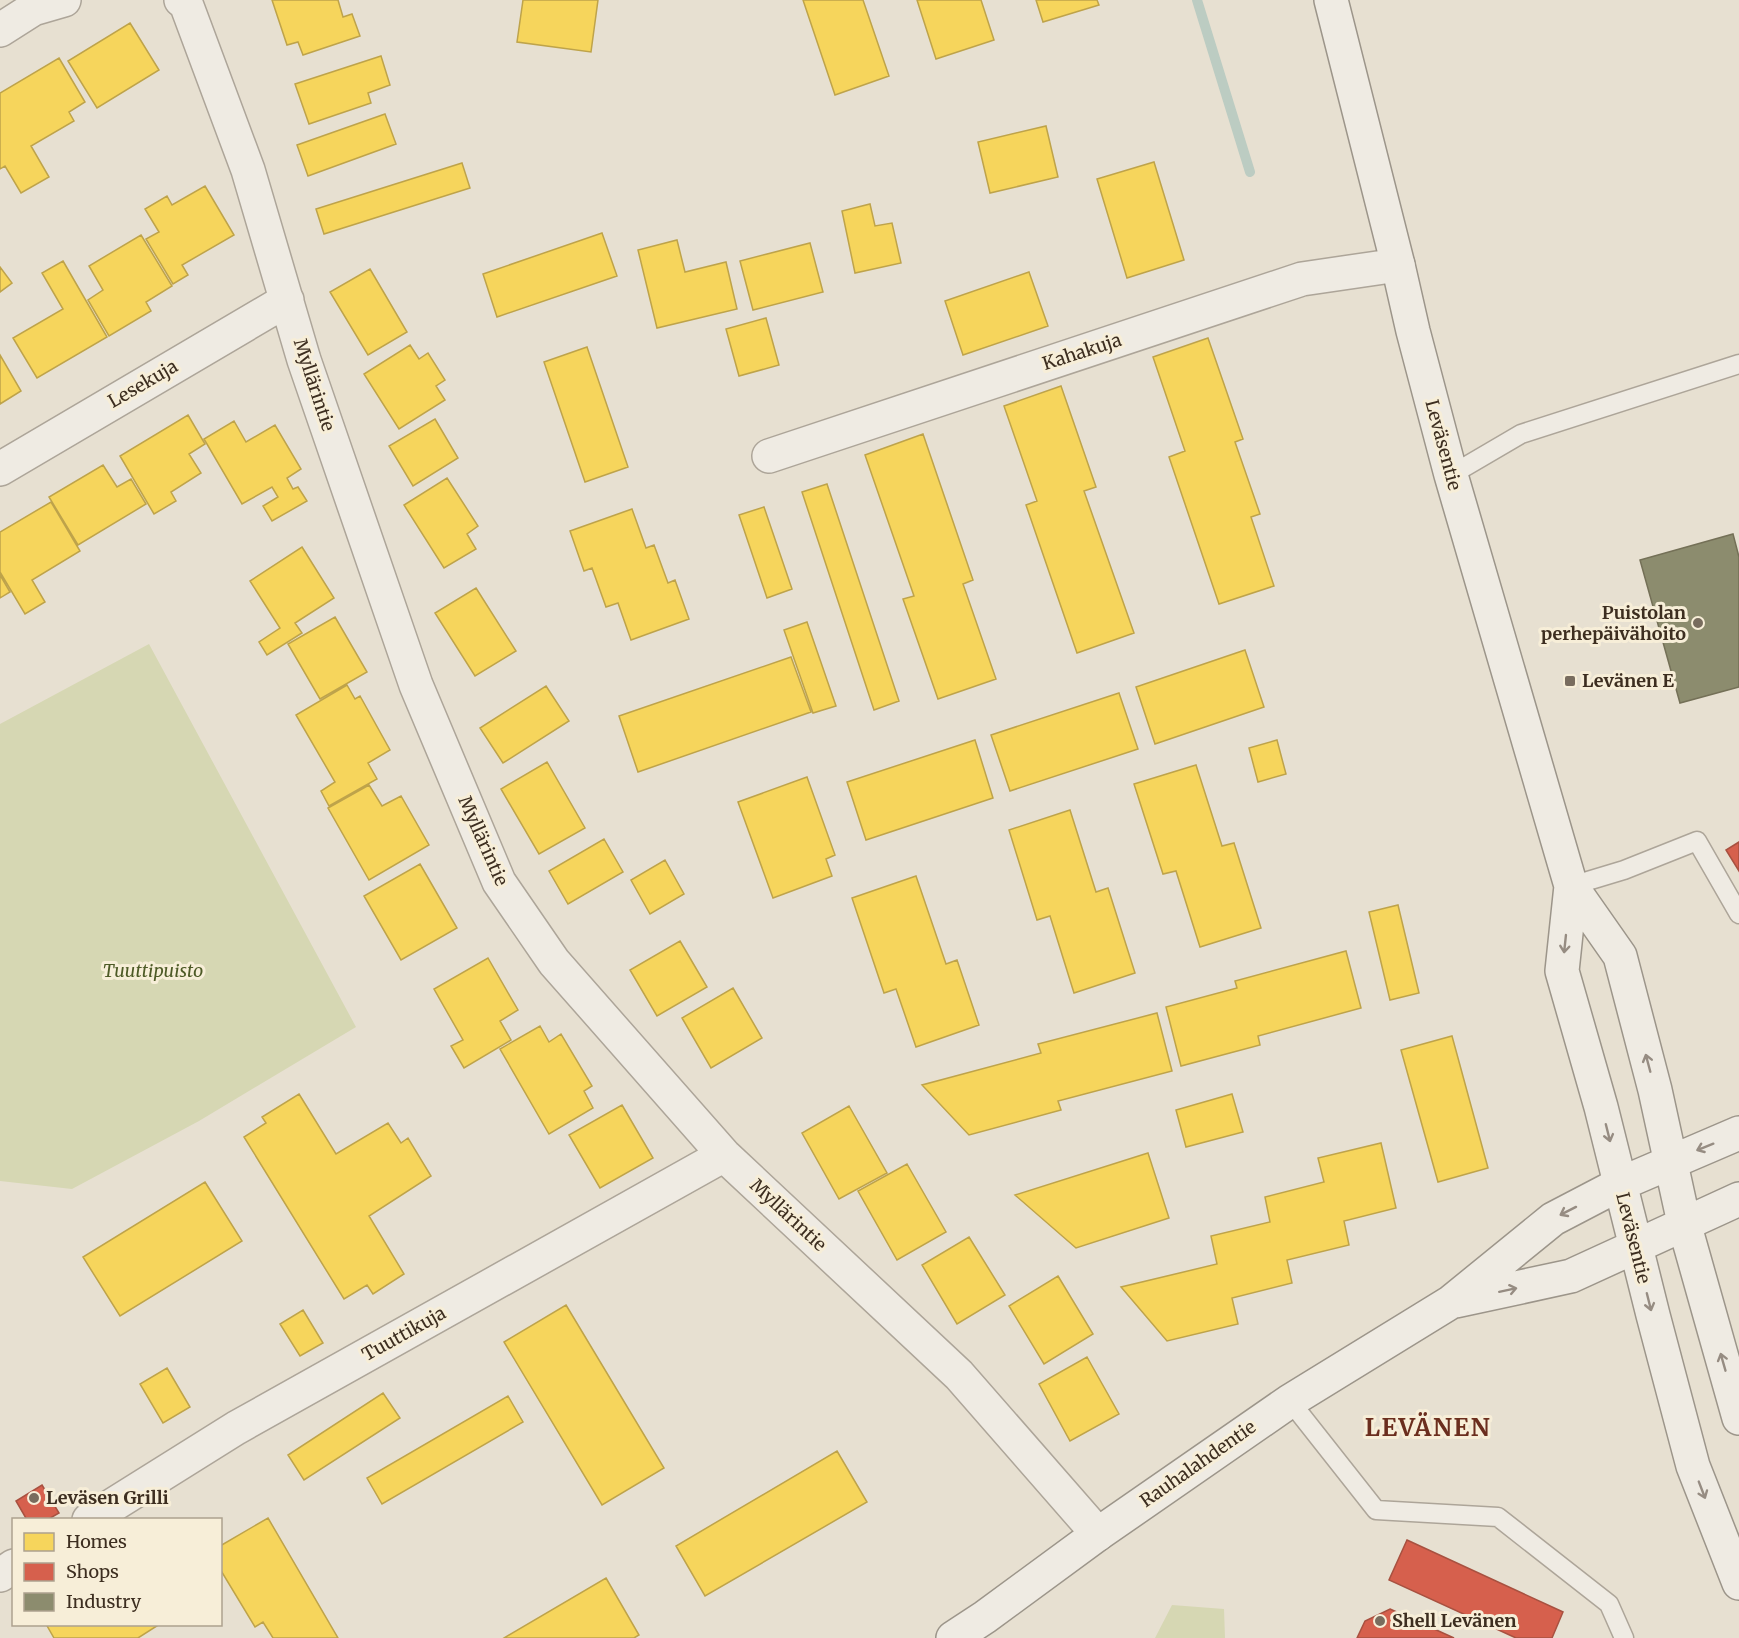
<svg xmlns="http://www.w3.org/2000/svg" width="1739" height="1638" font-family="Merriweather,serif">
  <rect width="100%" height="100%" fill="#e7e0d1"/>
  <path fill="#d6d7b3" d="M 149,644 L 356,1027 L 199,1121 L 72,1189 L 0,1181 L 0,724 Z
    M 1172,1605 L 1224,1609 L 1225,1638 L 1155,1638 Z"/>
  <path fill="#f6d55c" stroke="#bea34a" stroke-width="1.5" d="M 272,0 L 338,0 L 343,17 L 352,14 L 360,36 L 303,55 L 298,42 L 287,45 Z
    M 523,0 L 598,0 L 591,52 L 517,42 Z
    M 803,0 L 863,0 L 889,76 L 835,95 Z
    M 917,0 L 981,0 L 994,40 L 936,59 Z
    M 1036,0 L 1097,0 L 1099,5 L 1043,22 Z
    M 130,23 L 159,70 L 97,108 L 68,61 Z
    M 381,56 L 390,85 L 368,93 L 371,103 L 309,124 L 295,84 Z
    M 59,58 L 85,102 L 69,112 L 74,121 L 31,146 L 49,177 L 21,193 L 5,166 L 0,169 L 0,93 Z
    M 385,114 L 396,144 L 308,176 L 297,145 Z
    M 1046,126 L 1058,177 L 990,193 L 978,142 Z
    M 1154,162 L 1184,260 L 1127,278 L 1097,179 Z
    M 462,163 L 470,188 L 324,234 L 316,209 Z
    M 205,186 L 234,235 L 182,265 L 188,275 L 173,284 L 146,239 L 159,232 L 145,209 L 167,196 L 172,205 Z
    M 870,204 L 875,226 L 892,223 L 901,263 L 855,273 L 842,211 Z
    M 602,233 L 617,276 L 497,317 L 483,274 Z
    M 141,235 L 172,286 L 146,302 L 151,311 L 109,336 L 88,300 L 103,290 L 89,266 Z
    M 677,240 L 685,272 L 726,262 L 737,309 L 657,328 L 638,250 Z
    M 810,243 L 823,292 L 753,310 L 740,261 Z
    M 63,261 L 107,337 L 37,378 L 13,338 L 63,309 L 42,273 Z
    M 0,267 L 12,283 L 0,292 Z
    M 370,269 L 407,332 L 368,355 L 330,292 Z
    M 1029,272 L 1048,326 L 963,355 L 945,301 Z
    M 766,318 L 779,365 L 739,376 L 726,329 Z
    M 1208,338 L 1243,439 L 1235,442 L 1260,514 L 1251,517 L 1274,586 L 1219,604 L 1169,457 L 1185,451 L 1153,357 Z
    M 410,345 L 419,359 L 428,353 L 445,380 L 436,386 L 445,400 L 399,429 L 364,374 Z
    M 587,347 L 628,467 L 585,482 L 544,362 Z
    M 0,355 L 21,391 L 0,404 Z
    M 1061,386 L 1096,487 L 1084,491 L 1134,633 L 1077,653 L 1026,505 L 1037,501 L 1004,406 Z
    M 188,415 L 205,444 L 189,454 L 201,473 L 171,492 L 176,501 L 154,514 L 120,456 Z
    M 435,419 L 458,458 L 413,486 L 389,446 Z
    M 234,421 L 246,442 L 275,425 L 301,469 L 287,478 L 293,489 L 298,487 L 307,501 L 272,521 L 263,506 L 278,497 L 272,487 L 242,504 L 204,439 Z
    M 923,434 L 973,580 L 963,584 L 996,679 L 938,699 L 903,599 L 914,596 L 865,455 Z
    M 103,465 L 117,487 L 131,479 L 146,504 L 78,545 L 49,497 Z
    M 447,478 L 478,526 L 467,534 L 476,549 L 444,568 L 404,505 Z
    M 827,484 L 899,701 L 874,710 L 802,492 Z
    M 51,502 L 80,551 L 32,580 L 45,602 L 25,614 L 0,572 L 0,532 Z
    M 764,507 L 792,589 L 767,598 L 739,515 Z
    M 632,509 L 646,548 L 654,545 L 668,583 L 675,580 L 689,619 L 631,640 L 618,603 L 606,607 L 592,568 L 584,571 L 570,531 Z
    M 302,547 L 334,598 L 295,623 L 302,633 L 267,655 L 259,642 L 280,628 L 250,581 Z
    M 0,575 L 10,592 L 0,598 Z
    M 476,588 L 516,651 L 475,676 L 435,613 Z
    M 335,617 L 367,672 L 320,699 L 288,644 Z
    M 807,622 L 836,706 L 813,713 L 784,630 Z
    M 1245,650 L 1264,707 L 1155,744 L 1136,687 Z
    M 791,657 L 811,712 L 638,772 L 619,716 Z
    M 347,685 L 355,699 L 360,696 L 390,750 L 368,763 L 377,779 L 329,806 L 321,791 L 335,782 L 296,715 Z
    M 546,686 L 569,721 L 503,763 L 480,728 Z
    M 1119,693 L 1138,749 L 1010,791 L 991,735 Z
    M 975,740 L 993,798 L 866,840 L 847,782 Z
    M 1277,740 L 1286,774 L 1258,782 L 1249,748 Z
    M 547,762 L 585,828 L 539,854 L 501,789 Z
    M 1196,765 L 1222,846 L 1234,843 L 1261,928 L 1200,947 L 1176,871 L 1163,874 L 1134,784 Z
    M 807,777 L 835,855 L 826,859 L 832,876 L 773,898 L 738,802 Z
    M 369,785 L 382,806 L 401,796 L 429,845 L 369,880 L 328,808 Z
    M 1070,810 L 1096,892 L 1108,888 L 1135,973 L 1074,993 L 1050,916 L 1037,920 L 1009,830 Z
    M 604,839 L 623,872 L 568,904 L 549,871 Z
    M 665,860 L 684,894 L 650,914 L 631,880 Z
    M 420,864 L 457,928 L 401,960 L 364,896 Z
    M 916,876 L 946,964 L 957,960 L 979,1025 L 916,1047 L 896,989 L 884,993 L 852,898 Z
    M 1398,905 L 1419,993 L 1390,1000 L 1369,912 Z
    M 680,941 L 707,987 L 657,1016 L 630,970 Z
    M 1346,951 L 1361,1008 L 1258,1036 L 1260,1045 L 1181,1066 L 1166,1007 L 1237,988 L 1235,981 Z
    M 488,958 L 518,1010 L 500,1021 L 511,1040 L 464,1068 L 451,1046 L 463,1040 L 434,989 Z
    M 733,988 L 762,1038 L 711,1068 L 682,1018 Z
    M 1157,1013 L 1172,1071 L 1058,1101 L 1061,1110 L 969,1135 L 922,1085 L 1041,1053 L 1038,1044 Z
    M 540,1026 L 549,1042 L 561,1034 L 592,1086 L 584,1091 L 593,1108 L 549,1134 L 500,1049 Z
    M 1452,1036 L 1488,1168 L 1438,1182 L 1401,1050 Z
    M 299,1094 L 336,1154 L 388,1123 L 401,1143 L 408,1138 L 431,1176 L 369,1216 L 404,1274 L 373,1294 L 367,1285 L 344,1299 L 244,1137 L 266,1123 L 262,1117 Z
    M 1232,1094 L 1243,1132 L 1186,1147 L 1176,1110 Z
    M 622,1105 L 653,1158 L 600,1188 L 569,1135 Z
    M 849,1106 L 887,1173 L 839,1199 L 802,1133 Z
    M 1381,1143 L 1396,1208 L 1344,1221 L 1349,1245 L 1287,1260 L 1292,1283 L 1232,1298 L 1238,1324 L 1167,1341 L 1121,1287 L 1217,1264 L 1211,1236 L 1270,1222 L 1265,1197 L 1324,1182 L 1318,1158 Z
    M 1148,1153 L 1169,1218 L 1076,1248 L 1015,1195 Z
    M 907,1164 L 946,1232 L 897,1260 L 858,1191 Z
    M 205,1182 L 242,1241 L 120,1316 L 83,1257 Z
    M 969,1237 L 1005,1295 L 957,1324 L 922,1265 Z
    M 1058,1276 L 1093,1334 L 1044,1364 L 1009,1306 Z
    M 566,1305 L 664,1468 L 602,1505 L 504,1342 Z
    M 303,1310 L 323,1343 L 300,1356 L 280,1324 Z
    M 1087,1357 L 1119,1414 L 1070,1441 L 1039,1384 Z
    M 167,1368 L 190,1407 L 163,1423 L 140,1384 Z
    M 383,1393 L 400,1418 L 304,1480 L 288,1455 Z
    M 508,1396 L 523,1422 L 382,1504 L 367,1478 Z
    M 837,1451 L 867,1502 L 705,1596 L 676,1546 Z
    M 268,1518 L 338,1638 L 273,1638 L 263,1622 L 255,1627 L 220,1569 L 220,1546 Z
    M 606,1578 L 639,1635 L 634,1638 L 504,1638 Z
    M 46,1624 L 160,1624 L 138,1638 L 54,1638 Z"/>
  <path fill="#d6604d" stroke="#a85140" stroke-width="1.5" d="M 1739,842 L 1739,871 L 1726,850 Z
    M 42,1485 L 59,1513 L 47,1520 L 27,1520 L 16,1501 Z
    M 1407,1540 L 1563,1612 L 1552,1638 L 1516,1638 L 1389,1580 Z
    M 1390,1609 L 1454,1638 L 1357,1638 L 1365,1621 Z"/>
  <path fill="#8c8c6e" stroke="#747057" stroke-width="1.5" d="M 1733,534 L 1739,557 L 1739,687 L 1680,703 L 1640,560 Z"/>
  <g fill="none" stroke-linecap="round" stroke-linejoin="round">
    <path stroke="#bcccc2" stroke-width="10" d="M 1197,0 L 1250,172"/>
    <defs>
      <path id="service" d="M 1451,475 L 1521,434 L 1739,364
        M 1571,886 L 1624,870 L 1697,841 L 1739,914
        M 1290,1401 L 1376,1510 L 1498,1517 L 1609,1604 L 1624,1638"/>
      <path id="minor" d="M 181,0 L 185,1 L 248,170 L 304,360 L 416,685 L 499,882 L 554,962 L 724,1155 L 959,1375 L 1098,1534
        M 0,30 L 33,9 L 64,0
        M 769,456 L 1302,279 L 1398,265
        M 0,469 L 287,300
        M 89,1520 L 236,1428 L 724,1155
        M 0,1575 L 14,1566"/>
      <path id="secondary" d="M 1331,0 L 1398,265 L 1413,331 L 1451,475 L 1571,886 L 1620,956 L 1655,1090 L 1684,1223 L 1739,1418
        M 1571,886 L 1562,971 L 1601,1107 L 1653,1315 L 1693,1466 L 1739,1583
        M 1456,1301 L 1571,1276 L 1739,1199
        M 953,1638 L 985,1617 L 1098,1534 L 1290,1401 L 1451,1302 L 1553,1219 L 1620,1184 L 1739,1133"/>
    </defs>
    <use href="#service" stroke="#ada599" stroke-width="21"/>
    <use href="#minor" stroke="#ada599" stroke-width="36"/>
    <use href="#secondary" stroke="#9c958a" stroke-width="36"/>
    <use href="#service" stroke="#efebe3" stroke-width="18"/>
    <use href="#minor" stroke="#efebe3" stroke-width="33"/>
    <use href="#secondary" stroke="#efebe3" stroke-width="33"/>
  </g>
  <defs><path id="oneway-shaft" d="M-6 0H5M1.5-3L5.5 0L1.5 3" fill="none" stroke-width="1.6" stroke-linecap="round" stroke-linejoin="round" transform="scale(1.5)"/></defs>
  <g stroke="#968c82">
    <use href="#oneway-shaft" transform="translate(1565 944) rotate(96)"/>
    <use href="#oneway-shaft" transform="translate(1648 1063) rotate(-105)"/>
    <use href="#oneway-shaft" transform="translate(1608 1133) rotate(76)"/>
    <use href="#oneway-shaft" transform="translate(1705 1147) rotate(158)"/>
    <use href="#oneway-shaft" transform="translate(1568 1211) rotate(153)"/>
    <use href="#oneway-shaft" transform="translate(1508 1290) rotate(-12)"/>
    <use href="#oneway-shaft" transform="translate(1649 1302) rotate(76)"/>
    <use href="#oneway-shaft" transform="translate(1723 1362) rotate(-106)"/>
    <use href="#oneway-shaft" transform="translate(1702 1490) rotate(69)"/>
  </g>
  <g fill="#786c5e" stroke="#f7eed8" stroke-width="2">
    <circle cx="1698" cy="623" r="6"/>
    <rect x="1564" y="675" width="12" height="12" rx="3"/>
    <circle cx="34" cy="1498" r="6"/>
    <circle cx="1380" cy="1621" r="6"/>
  </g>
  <g text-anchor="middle" stroke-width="6" stroke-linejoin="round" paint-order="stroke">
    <g font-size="18" fill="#3d2e20" stroke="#f7eed8">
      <text transform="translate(1082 352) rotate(-18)" y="6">Kahakuja</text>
      <text transform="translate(143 384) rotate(-30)" y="6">Lesekuja</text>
      <text transform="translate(314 385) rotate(72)" y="6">Myllärintie</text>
      <text transform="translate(1443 445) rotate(75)" y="6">Leväsentie</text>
      <text transform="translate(483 841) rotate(66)" y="6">Myllärintie</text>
      <text transform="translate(788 1215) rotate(43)" y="6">Myllärintie</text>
      <text transform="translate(1633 1238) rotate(76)" y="6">Leväsentie</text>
      <text transform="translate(404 1334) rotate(-29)" y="6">Tuuttikuja</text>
      <text transform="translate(1198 1464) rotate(-35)" y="6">Rauhalahdentie</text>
    </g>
    <g font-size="18" font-weight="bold" fill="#3d2e20" stroke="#f7eed8" text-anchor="start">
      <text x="1686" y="619" text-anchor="end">Puistolan<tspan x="1686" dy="21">perhepäivähoito</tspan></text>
      <text x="1582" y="687">Levänen E</text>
      <text x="46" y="1504">Leväsen Grilli</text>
      <text x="1392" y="1627">Shell Levänen</text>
    </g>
    <g font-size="18" font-style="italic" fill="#4d5a26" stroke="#f7eed8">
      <text x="153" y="977">Tuuttipuisto</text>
    </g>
    <g font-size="24" font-weight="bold" letter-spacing="1.5" fill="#6b2e1e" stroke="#f7eed8">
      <text x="1428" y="1436">LEVÄNEN</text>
    </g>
  </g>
  <rect x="12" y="1518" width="210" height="108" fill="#f7eed8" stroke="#ada18e" stroke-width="1.5"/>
  <rect x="24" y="1533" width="30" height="18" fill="#f6d55c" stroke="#ada18e" stroke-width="1.5"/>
  <text x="66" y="1548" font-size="18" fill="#3d2e20">Homes</text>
  <rect x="24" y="1563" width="30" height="18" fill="#d6604d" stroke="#ada18e" stroke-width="1.5"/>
  <text x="66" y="1578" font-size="18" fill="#3d2e20">Shops</text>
  <rect x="24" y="1593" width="30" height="18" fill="#8c8c6e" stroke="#ada18e" stroke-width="1.5"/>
  <text x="66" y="1608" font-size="18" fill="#3d2e20">Industry</text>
</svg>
